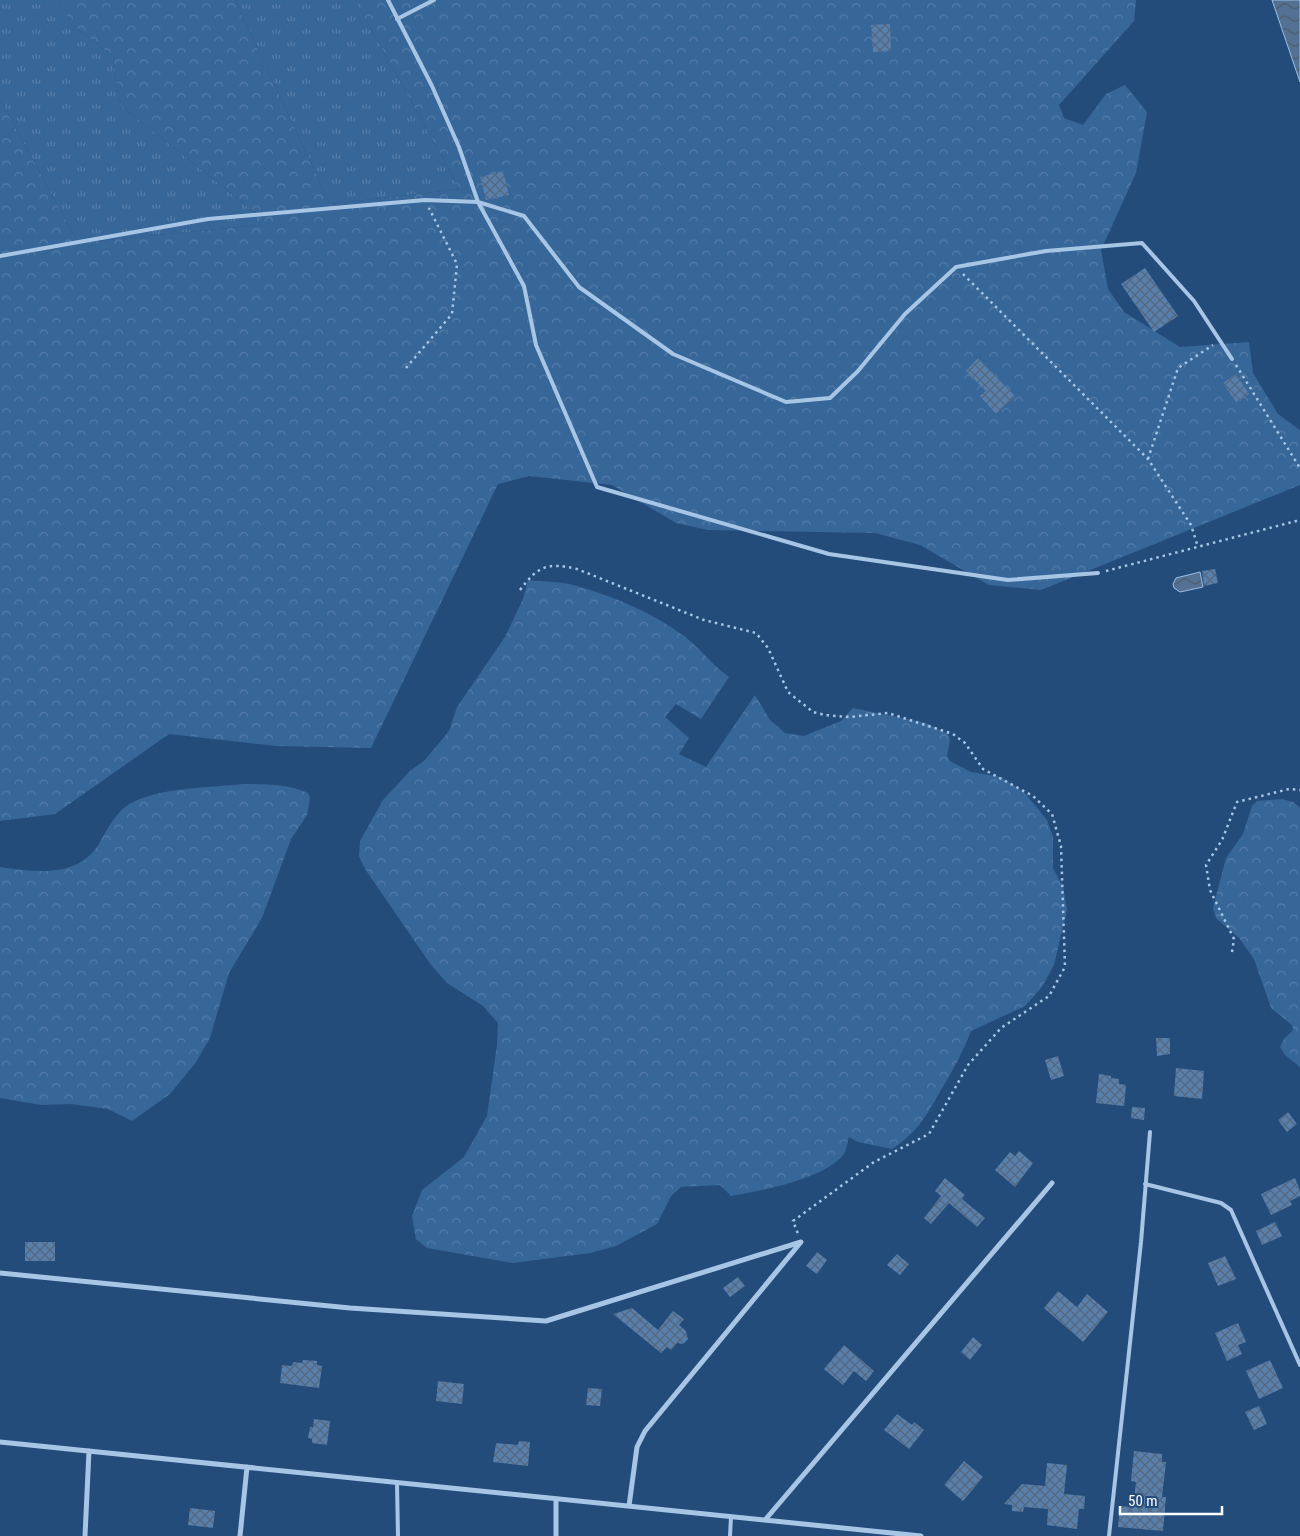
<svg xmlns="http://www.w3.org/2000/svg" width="1300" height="1536" font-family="'Roboto Condensed',sans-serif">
  <defs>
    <pattern id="grass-tufts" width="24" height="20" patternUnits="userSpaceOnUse" patternTransform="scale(1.25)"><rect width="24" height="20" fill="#376699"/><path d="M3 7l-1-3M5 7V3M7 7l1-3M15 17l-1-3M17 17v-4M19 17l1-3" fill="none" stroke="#557da8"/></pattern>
    <pattern id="forest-crowns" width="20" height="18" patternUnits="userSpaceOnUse" patternTransform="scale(1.25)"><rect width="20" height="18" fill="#376699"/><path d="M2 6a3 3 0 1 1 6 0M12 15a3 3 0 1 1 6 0" fill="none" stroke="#557da8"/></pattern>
    <pattern id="water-waves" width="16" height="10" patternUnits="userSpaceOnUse" patternTransform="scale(1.25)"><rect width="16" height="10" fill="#547194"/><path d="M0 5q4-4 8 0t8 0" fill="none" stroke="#4f5b69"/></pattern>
    <pattern id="building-cross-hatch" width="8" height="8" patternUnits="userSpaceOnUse" patternTransform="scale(1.25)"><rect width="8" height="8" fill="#597fab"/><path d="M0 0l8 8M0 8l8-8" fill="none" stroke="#536880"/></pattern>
  </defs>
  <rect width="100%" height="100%" fill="#244c7b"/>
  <path fill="url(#grass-tufts)" d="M 0,0 L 59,0 L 71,24 L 113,56 L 119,104 L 262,218 L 258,225 L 78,243 L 0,99 Z
    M 235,0 L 355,0 L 460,189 L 330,204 Z"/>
  <path fill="url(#forest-crowns)" d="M 59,0 L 235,0 L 330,204 L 460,189 L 355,0 L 1136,0 L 1134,21 L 1059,105 L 1064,118 L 1083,125 L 1106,94 L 1125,85 L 1147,112 L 1136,173 L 1101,250 L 1108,289 L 1124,312 L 1180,347 L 1249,342 L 1253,373 L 1278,414 L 1300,430 L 1300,485 L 1041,590 L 989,585 L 920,545 L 875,533 L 708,530 L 676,523 L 612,485 L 529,476 L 498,484 L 371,748 L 277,746 L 169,734 L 55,814 L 0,821 L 0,99 L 78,243 L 258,225 L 262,218 L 119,104 L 113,56 L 71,24 Z
    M 528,580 C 544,582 562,581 577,586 C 615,597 653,613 684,636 C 700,648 712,665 729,677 L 701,719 L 676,704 L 665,717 L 689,738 L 679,754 L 706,767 L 755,695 L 770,720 L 785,733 L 804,736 L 841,721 L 853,708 L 926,723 L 948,734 L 950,740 L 947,756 L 950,761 L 971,772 L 1001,777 L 1025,793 L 1047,820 L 1053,837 L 1053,868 L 1063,887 L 1067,910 L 1054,965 L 1042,987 L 1025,1006 L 971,1031 C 963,1052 953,1070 941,1090 C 926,1116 918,1132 892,1149 L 858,1142 L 849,1137 C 847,1142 847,1151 843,1155 C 824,1179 760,1191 731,1196 L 720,1185 L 681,1187 L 671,1196 L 657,1224 L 616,1246 L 590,1253 L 513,1263 L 427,1248 L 416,1239 L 412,1216 L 422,1190 L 464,1157 L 487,1116 L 497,1045 L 498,1023 L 483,1006 L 447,983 L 431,965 L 365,869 L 359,856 L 360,841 L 383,800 L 411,770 L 424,761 L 449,731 L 457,707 L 505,637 L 523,599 Z
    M 243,784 C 264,784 289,784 308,793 L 310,798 L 307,815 L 291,839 L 262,918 L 229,973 L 210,1038 L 196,1062 L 170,1094 L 132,1121 L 108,1109 L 71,1104 L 41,1105 L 0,1098 L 0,867 C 35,872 79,879 100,842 C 107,829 118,810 131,803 C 162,787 209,788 243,784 Z
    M 1282,799 L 1293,802 L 1300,808 L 1300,1067 L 1285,1055 L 1280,1047 L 1284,1039 L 1293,1030 L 1292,1025 L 1271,1008 L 1254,959 L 1239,938 L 1216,918 L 1213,908 L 1226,858 L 1243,834 L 1252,806 L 1257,801 Z"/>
  <path fill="url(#water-waves)" stroke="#9bc0e6" d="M 1272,0 L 1300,0 L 1300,82 Z
    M 1200,572 L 1203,587 L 1180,592 L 1174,588 L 1173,584 L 1176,578 Z"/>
  <path fill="url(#building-cross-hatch)" d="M 890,24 L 891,51 L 873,52 L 871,25 Z
    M 503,171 L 509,195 L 486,200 L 480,177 Z
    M 1145,268 L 1178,316 L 1154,332 L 1121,284 Z
    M 978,358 L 1015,396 L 996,414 L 980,396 L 986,391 L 966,371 Z
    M 1236,374 L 1249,394 L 1236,402 L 1223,383 Z
    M 1215,569 L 1218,583 L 1204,586 L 1202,571 Z
    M 1156,1038 L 1170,1038 L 1170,1054 L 1157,1056 Z
    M 1058,1056 L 1064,1076 L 1051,1080 L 1045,1060 Z
    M 1176,1068 L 1204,1071 L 1202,1099 L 1174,1096 Z
    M 1099,1074 L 1111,1076 L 1111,1078 L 1119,1079 L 1119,1084 L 1126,1085 L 1124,1106 L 1096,1103 Z
    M 1132,1107 L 1145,1108 L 1144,1120 L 1131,1118 Z
    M 1288,1112 L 1297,1124 L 1287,1132 L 1278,1120 Z
    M 1019,1151 L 1033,1163 L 1015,1187 L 995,1170 L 1010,1152 L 1015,1156 Z
    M 945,1178 L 965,1195 L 962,1199 L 985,1218 L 977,1227 L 949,1203 L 931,1224 L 924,1218 L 941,1196 L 935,1191 Z
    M 1295,1178 L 1300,1190 L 1300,1196 L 1290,1201 L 1292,1205 L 1271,1215 L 1261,1194 Z
    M 1275,1222 L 1282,1236 L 1262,1245 L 1256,1231 Z
    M 25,1242 L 55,1242 L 55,1261 L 25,1261 Z
    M 817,1252 L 827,1260 L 817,1274 L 806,1266 Z
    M 897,1254 L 909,1264 L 900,1275 L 887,1265 Z
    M 1225,1256 L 1236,1279 L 1218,1286 L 1208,1263 Z
    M 738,1277 L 745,1286 L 730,1297 L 723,1288 Z
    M 1058,1291 L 1077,1307 L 1087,1294 L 1108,1312 L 1083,1342 L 1044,1308 Z
    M 632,1308 L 658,1330 L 673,1311 L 684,1319 L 679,1325 L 686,1331 L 688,1339 L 683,1344 L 677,1343 L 671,1350 L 667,1347 L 661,1353 L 613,1314 Z
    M 1238,1323 L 1246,1342 L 1238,1345 L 1242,1354 L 1227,1361 L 1215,1333 Z
    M 973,1337 L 982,1345 L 970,1360 L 961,1352 Z
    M 844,1345 L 874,1371 L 866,1381 L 854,1371 L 843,1385 L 824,1369 Z
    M 303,1360 L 317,1361 L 317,1365 L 322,1366 L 319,1388 L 280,1383 L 282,1365 L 292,1366 L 293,1362 L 302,1363 Z
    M 1270,1360 L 1283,1388 L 1259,1399 L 1246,1371 Z
    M 438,1381 L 464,1384 L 462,1404 L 436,1401 Z
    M 588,1388 L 602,1389 L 600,1406 L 586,1405 Z
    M 1259,1406 L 1267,1424 L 1254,1430 L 1245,1412 Z
    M 897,1414 L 912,1425 L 914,1422 L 924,1430 L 909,1449 L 884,1430 Z
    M 314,1419 L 330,1421 L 327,1445 L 312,1443 L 312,1439 L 308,1438 L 310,1427 L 313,1427 Z
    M 519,1441 L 530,1442 L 528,1466 L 493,1462 L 496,1443 L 518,1445 Z
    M 1134,1451 L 1162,1454 L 1162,1462 L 1166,1462 L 1162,1497 L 1166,1497 L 1163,1531 L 1118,1527 L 1120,1506 L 1133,1507 L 1136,1482 L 1131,1481 Z
    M 964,1461 L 983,1477 L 963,1501 L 944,1485 Z
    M 1047,1463 L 1067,1465 L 1064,1494 L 1085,1496 L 1084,1509 L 1079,1509 L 1077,1529 L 1047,1525 L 1048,1509 L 1024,1507 L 1023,1512 L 1012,1511 L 1012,1505 L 1004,1504 L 1022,1484 L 1045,1486 Z
    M 190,1508 L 215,1511 L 213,1528 L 188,1525 Z"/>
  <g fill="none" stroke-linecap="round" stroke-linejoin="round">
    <path stroke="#a7c5e5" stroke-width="2.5" stroke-dasharray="2.5 4" stroke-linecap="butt" d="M 963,274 L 1148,459 L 1191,525 L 1198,547
      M 1236,365 L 1300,468
      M 406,368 L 452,314 L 457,264 L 429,208
      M 1148,459 L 1178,368 L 1213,345
      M 1106,571 L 1300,520
      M 520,590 C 538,566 547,562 577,569 L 704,620 L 756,633 L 768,648 L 788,692 L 813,712 L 825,715 L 849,717 L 888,713 L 953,734 L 965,743 L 983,769 L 1033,796 L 1052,814 L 1061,846 L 1065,967 L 1049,996 L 1001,1028 L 968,1065 L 929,1134 L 874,1162 L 793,1221 L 798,1234
      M 1232,952 L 1234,939 L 1210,890 L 1206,865 L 1222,840 L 1237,802 L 1289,789 L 1300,790"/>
    <path stroke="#a7c5e5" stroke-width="4" d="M 388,0 L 432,86 L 459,147 L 478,202 L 524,286 L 536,345 L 597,487 L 829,554 L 1008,580 L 1098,573
      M 397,19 L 434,0
      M 0,256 L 208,219 L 425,200 L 478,202 L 524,216 L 579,287 L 673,354 L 786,402 L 830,398 L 858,371 L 905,314 L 956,267 L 1046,251 L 1142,243 L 1194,301 L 1232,359
      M 1145,1184 L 1221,1203 L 1231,1210 L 1300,1365
      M 397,1483 L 398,1536
      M 730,1536 L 731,1517
      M 1109,1536 L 1141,1242 L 1150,1132"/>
    <path stroke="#a7c5e5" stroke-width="5" d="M 0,1273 L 350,1308 L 546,1321 L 801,1242 L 645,1431 L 637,1447 L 629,1506
      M 0,1442 L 921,1536
      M 765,1520 L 1052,1183
      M 85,1536 L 89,1451
      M 240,1536 L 247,1467
      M 556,1536 L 556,1499"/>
  </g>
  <path d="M1120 1506v8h102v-8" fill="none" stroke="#ffffff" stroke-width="2.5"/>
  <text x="1128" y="1506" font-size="15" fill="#ffffff" stroke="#244c7b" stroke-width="4" paint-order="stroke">50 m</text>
</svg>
